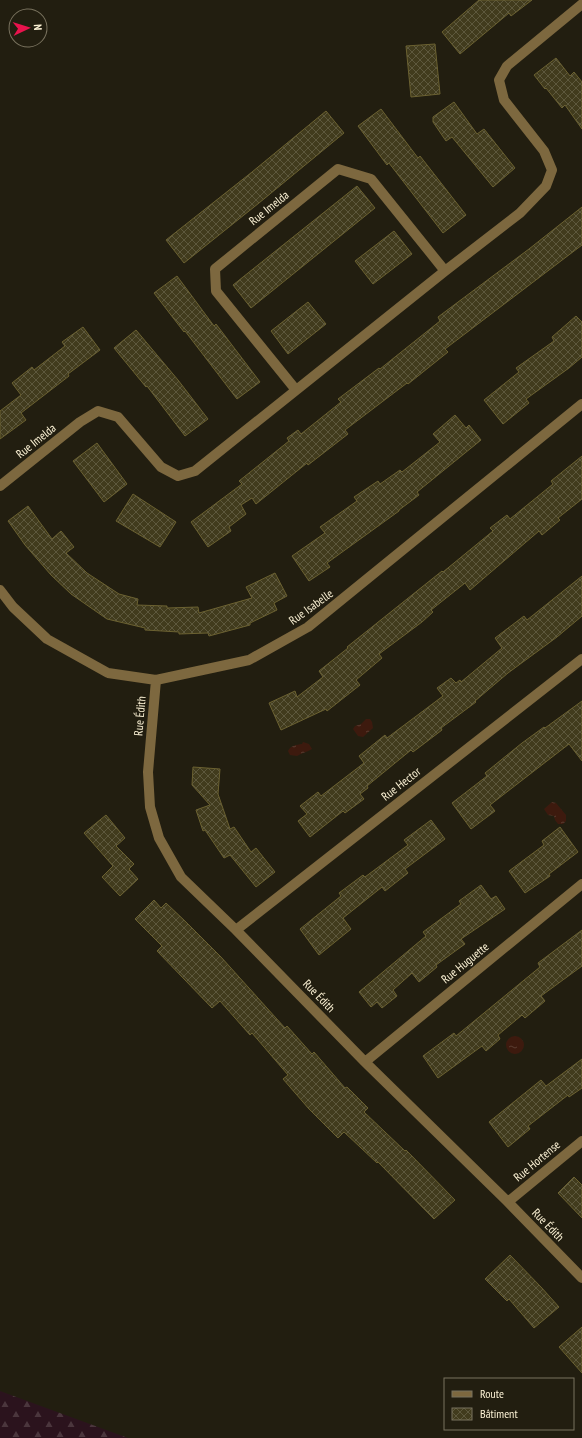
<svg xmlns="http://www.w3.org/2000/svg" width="582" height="1438" font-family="'PT Sans Narrow',sans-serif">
  <defs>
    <pattern id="forest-firs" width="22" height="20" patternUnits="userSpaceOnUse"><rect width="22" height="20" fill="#2b131d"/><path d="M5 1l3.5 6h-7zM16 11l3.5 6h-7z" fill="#4b363d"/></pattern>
    <pattern id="water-ripples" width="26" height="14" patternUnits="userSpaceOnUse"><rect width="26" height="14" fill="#3d1a0e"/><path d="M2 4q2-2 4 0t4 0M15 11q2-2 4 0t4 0" fill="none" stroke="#5a3c30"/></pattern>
    <pattern id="building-cross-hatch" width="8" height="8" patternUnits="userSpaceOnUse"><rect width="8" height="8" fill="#413b1d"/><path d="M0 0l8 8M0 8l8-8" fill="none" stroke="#5d583d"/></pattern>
  </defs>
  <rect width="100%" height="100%" fill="#221e10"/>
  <path fill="url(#forest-firs)" d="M 0,1391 L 128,1438 L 0,1438 Z"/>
  <path fill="url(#water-ripples)" d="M 366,719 L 370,719 L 372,722 L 373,728 L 363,737 L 358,736 L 353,729 L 355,726 L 361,724 Z
    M 303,742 L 309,744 L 312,749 C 307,752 302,753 297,756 L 290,755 L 288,751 C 291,745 296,745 302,744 Z
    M 552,802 L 556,803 L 566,815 L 566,821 L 563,824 L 558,824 L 555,820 L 554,816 L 548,815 L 544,809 Z
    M506 1045a9 9 0 1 1 18 0a9 9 0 1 1-18 0Z"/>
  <path fill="url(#building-cross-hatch)" stroke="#6b6131" d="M 479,0 L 532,0 L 511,16 L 509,13 L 460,54 L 442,32 Z
    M 435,44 L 440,94 L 411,97 L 406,46 Z
    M 556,58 L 570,76 L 574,72 L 582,82 L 582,129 L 565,105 L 562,108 L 546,88 L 545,89 L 534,75 Z
    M 454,102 L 477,134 L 484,129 L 515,168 L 493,187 L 452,137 L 446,141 L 433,122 L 433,117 Z
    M 381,109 L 418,158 L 420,156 L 466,215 L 443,233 L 389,163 L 387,165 L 358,126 Z
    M 326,111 L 344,133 L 259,203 L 184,263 L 166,240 L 252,172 Z
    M 357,186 L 375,208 L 251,308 L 233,285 Z
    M 582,207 L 582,245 L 445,349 L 448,352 L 408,384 L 407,383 L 345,430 L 348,434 L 308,465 L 307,463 L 256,504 L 252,498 L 241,505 L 246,514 L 229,527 L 231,531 L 208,547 L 191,522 L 242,484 L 239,481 L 289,441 L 287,438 L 298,430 L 301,434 L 341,402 L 338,399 L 379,368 L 380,369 L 440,321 L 438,317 L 529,249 Z
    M 394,231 L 412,254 L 373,284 L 355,261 Z
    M 177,276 L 214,326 L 216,324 L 260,382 L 237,399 L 185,331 L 184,332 L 154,293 Z
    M 308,302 L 326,324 L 288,354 L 271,331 Z
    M 576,316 L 582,322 L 582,357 L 569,368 L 526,399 L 529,403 L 503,424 L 484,400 L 519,372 L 516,368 L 554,341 L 552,337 Z
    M 83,327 L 100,350 L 68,374 L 69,376 L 21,413 L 26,420 L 0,439 L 0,411 L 21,395 L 12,383 L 32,367 L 34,370 L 65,346 L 62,342 Z
    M 136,330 L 178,380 L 208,419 L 185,436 L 147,386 L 146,387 L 114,348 Z
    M 455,415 L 466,428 L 469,425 L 481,440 L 417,492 L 419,495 L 399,510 L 399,511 L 327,563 L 330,567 L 309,581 L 292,556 L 325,533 L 320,527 L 357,501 L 354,497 L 378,481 L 380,484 L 400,470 L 402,472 L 440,442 L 433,434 Z
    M 97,443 L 127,484 L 104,502 L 73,461 Z
    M 582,456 L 582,499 L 558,518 L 560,520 L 542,535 L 539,531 L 470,590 L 465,583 L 431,610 L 433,612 L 422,622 L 379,654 L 382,658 L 356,680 L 360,685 L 327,711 L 326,709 L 281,730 L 269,703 L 295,691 L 297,697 L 323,677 L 319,671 L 348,648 L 347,647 L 442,571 L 443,572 L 493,531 L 490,528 L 507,515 L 510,519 L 553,484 L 551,481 Z
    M 133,494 L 176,522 L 160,547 L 116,521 Z
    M 28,506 L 52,539 L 61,531 L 74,547 L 66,553 L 87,573 L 119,594 L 138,599 L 137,605 L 167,606 L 167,608 L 198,607 L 199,613 L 252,598 L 246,587 L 275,573 L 287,596 L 274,603 L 277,610 L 250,623 L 250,625 L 209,636 L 208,633 L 179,634 L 179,632 L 145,630 L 145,628 L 107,619 L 71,594 L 51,575 L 25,545 L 8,521 Z
    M 582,576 L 582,616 L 557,637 L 508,673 L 475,701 L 476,702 L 441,728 L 442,730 L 413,752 L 411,750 L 367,786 L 368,788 L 360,794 L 364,799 L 345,813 L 343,811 L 310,837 L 298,821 L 307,814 L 300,806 L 318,792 L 321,796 L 364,763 L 359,756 L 385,735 L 387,738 L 443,696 L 437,688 L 451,678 L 456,683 L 460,680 L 461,682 L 502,648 L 495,638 L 524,616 L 527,620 Z
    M 582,701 L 582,761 L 569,744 L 490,805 L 495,811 L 471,829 L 452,803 L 487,776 L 485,773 L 522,743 L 544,727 L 545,728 Z
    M 193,767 L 220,769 L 218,794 L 230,829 L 234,827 L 251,852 L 256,848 L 275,872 L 256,887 L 230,855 L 224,858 L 205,830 L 203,831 L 196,810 L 210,805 L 192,785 Z
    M 106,815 L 125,838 L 116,846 L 134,864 L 129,869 L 138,879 L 120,896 L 102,877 L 113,866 L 84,833 Z
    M 431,820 L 445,839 L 405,869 L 408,873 L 385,891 L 382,887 L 343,918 L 351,929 L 319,955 L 300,929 L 341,896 L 339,893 L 363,875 L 365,877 L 408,845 L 404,840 Z
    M 560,827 L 578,852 L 549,874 L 550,876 L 525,893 L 509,871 L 544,845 L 542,841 Z
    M 481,885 L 491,899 L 496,896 L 505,909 L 461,939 L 465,944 L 436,965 L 437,967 L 419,982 L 412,973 L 393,990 L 397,996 L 382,1008 L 377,1002 L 371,1007 L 359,992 L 426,936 L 423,932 L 461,904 L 459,901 Z
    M 154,900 L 161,908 L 166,903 L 186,922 L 221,957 L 285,1028 L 287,1026 L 312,1054 L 314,1052 L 345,1088 L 347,1087 L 368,1108 L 364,1112 L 405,1151 L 406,1150 L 455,1200 L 434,1219 L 378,1162 L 377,1163 L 344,1132 L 338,1138 L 309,1109 L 283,1079 L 288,1075 L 252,1033 L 250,1035 L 220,1001 L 212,1008 L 157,951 L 162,946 L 135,919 Z
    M 582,930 L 582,966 L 541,996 L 545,1001 L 525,1018 L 522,1015 L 498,1035 L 500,1039 L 486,1051 L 482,1046 L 438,1078 L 423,1056 L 454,1033 L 456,1036 L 540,967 L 538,963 Z
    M 582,1059 L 582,1088 L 569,1097 L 568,1095 L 528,1126 L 530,1129 L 508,1147 L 489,1122 L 541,1080 L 546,1086 Z
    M 574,1177 L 582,1185 L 582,1218 L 558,1193 Z
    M 510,1255 L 541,1287 L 559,1307 L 534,1328 L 509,1299 L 507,1301 L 485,1279 Z
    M 582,1327 L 582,1373 L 559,1347 Z"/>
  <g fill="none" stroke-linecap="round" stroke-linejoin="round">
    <path stroke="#7d683f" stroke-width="10" d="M 296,390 L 216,291 L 215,269 L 338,169 L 371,179 L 445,271
      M 0,486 L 80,422 L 98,411 L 118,417 L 161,467 L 178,476 L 195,471 L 445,271 L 520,213 L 546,186 L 552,170 L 544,151 L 504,100 L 499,80 L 507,66 L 582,4
      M 0,590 L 13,607 L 47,639 L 108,673 L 156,680 L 249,660 L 308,627 L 582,404
      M 156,680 L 148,772 L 150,807 L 159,838 L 181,877 L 236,930 L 365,1062 L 508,1202 L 582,1278
      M 236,930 L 582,659
      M 365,1062 L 582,884
      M 508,1202 L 582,1141"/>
  </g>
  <g text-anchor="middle" stroke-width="3" stroke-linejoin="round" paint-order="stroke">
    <g font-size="12" fill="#fbf1d4" stroke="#221e10">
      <text transform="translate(269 208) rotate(-39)" y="4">Rue Imelda</text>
      <text transform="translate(36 441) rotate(-39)" y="4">Rue Imelda</text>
      <text transform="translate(311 607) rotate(-36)" y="4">Rue Isabelle</text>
      <text transform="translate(140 716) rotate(-85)" y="4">Rue Édith</text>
      <text transform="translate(401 784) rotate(-38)" y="4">Rue Hector</text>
      <text transform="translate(465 963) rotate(-39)" y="4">Rue Huguette</text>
      <text transform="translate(319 996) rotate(46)" y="4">Rue Édith</text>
      <text transform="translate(537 1161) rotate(-40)" y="4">Rue Hortense</text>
      <text transform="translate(548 1225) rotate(46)" y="4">Rue Édith</text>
    </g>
  </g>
  <rect x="444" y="1378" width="130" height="52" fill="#221e10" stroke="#79725e"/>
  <rect x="452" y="1391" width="20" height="6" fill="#7d683f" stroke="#79725e"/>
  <text x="480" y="1398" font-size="12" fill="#fbf1d4">Route</text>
  <rect x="452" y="1408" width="20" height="12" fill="url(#building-cross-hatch)" stroke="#79725e"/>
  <text x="480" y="1418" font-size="12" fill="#fbf1d4">Bâtiment</text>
  <g transform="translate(28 28) rotate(86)"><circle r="19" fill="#221e10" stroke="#79725e"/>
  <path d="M0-3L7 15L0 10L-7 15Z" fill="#e9134d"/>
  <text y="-6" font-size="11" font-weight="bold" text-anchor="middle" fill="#fbf1d4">N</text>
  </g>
</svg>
